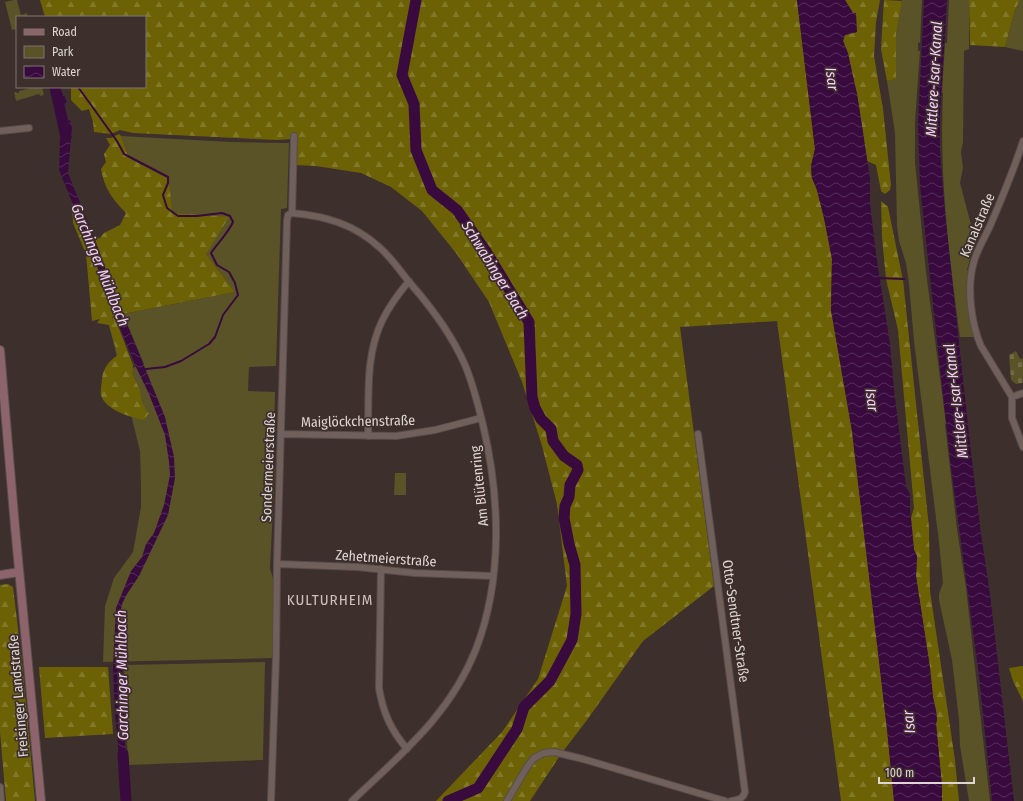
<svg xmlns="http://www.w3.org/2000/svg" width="1023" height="801" font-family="'Fira Sans Condensed',sans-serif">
  <defs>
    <pattern id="forest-firs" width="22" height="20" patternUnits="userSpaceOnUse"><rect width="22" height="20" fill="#6c6205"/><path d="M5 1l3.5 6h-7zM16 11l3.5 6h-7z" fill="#817829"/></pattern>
    <pattern id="cemetery-stones" width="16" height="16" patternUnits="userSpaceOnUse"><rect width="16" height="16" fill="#595327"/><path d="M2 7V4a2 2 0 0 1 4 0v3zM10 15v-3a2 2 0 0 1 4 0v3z" fill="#706b45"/></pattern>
    <pattern id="water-waves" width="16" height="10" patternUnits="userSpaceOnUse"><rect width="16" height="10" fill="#380a3e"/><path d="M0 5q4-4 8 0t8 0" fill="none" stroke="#542d59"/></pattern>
  </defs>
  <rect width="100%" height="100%" fill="#3d2f2c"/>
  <path fill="#595327" d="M 14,0 L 17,0 L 21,15 L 27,13 L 28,17 L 17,17 L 17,29 L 12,30 L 5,2 Z
    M 902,0 L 922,0 L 920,43 L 918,42 L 918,51 L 920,51 L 915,122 L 915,162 L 926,272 L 946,423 L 945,424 L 957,529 L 966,588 L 990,801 L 969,801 L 960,746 L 959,720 L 952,660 L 939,600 L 939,594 L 943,583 L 939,542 L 914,341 L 909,284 L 906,263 L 899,241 L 897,226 L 895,133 L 887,81 L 896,79 L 896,35 Z
    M 949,0 L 969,0 L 969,49 L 964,51 L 963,142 L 961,152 L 963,168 L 960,183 L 973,232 L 978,239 L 971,255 L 967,270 L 969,271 L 969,316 L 974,337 L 960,337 C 949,258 939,173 943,93 L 942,92 L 945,43 L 947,43 Z
    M 1020,0 L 1023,0 L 1023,51 L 1005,47 L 1015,10 Z
    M 35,87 L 42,87 L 44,95 L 40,96 L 39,94 L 16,101 L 14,92 L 16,92 L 17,93 L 19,93 L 19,91 Z
    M 121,136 L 231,142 L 289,143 L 287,208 L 281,209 L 276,366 L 249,367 L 248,391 L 275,392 L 273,465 L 275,465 L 270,569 L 275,584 L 273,658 L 103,662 L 105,606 L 114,578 L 133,552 L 141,507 L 141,486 L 140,451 L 109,325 L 127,370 L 144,364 L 123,314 L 235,292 L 206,254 L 171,213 L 169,179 L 129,158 Z
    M 395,473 L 406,473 L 406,495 L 394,495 Z
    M 265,662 L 263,760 L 128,765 L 124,665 Z"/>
  <path fill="url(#forest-firs)" d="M 40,0 L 797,0 L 815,149 L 811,166 L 812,178 L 817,190 L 824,218 L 832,259 L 831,310 L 852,431 L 887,729 L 894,801 L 841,801 L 777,321 L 680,327 L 714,586 L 643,641 L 587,720 L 561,754 L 530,801 L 436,801 L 502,732 L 538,679 L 567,586 L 557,504 L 542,446 L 522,382 L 489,302 L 456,253 L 422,211 L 391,187 L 361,173 L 316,166 L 295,165 L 292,139 L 277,140 L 133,133 L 120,130 L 111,134 L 94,132 L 93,122 L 89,109 L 82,111 L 71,100 L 71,88 L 70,87 L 145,87 L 145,17 L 45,17 Z
    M 845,0 L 880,0 L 876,22 L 874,56 L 883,109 L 891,185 L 890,190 L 885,194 L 881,191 L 876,165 L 867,161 L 857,94 L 843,40 L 845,35 L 857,32 L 853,13 Z
    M 884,0 L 902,1 L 896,35 L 896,79 L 887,81 L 881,49 Z
    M 969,0 L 1020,0 L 1015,10 L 1005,47 L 970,45 Z
    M 119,134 L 121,136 L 129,158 L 169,179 L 172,213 L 229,217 L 206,254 L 235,292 L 123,314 L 113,290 L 94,237 L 100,238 L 104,233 L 120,225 L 126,213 C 112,198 105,190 101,169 L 106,162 L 104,154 L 110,145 L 106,138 L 111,138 Z
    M 881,201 L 888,207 L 903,280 L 929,527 L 930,591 L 955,760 L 959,801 L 942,801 L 942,786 L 936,724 L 937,719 L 936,711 L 933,697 L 930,668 L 916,576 L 917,556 L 914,550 L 911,518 L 914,508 L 898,330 L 886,279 L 882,237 Z
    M 72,204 L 93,256 L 115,316 L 111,317 L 115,318 L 133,365 L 132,374 L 140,390 L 141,400 L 147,412 L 149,413 L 144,420 C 130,417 105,410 101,395 C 100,390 102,384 102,379 C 103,368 109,361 118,355 L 109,325 L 97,323 L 100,319 L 92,321 L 86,254 L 73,223 Z
    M 8,584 L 13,587 L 22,662 L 35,801 L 6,801 L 0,732 L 0,585 Z
    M 1023,666 L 1023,701 L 1013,681 L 1009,668 Z
    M 39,667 L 108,667 L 113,734 L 45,738 Z"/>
  <path fill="url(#cemetery-stones)" d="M 1016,351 L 1020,359 L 1023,358 L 1023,383 L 1016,384 L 1011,380 L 1009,355 Z"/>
  <path fill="url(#water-waves)" d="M 797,0 L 845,0 L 853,13 L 856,13 L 857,32 L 845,35 L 843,41 L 848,53 L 857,94 L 863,132 L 870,179 L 870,204 L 876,254 L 890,344 L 894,389 L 906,487 L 910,494 L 910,508 L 914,550 L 917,556 L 916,576 L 930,668 L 933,697 L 936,711 L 937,719 L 936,724 L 942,786 L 942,801 L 894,801 L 887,729 L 852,431 L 831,310 L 832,259 L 824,218 L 817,190 L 812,178 L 811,166 L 815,149 Z
    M 924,0 L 947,0 L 940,116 L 940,151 L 945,213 L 970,444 L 981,534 L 990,594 L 1014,801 L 992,801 L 979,676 L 951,468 L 920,186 L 918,123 Z
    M 52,87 L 58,87 L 65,97 L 67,104 L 56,107 Z
    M 70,120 L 72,128 L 71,139 L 68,173 L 94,237 L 113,290 L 165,417 L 174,457 L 175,478 L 168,515 L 139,576 L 127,594 L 122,604 L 120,616 L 126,768 L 120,769 L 115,714 L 113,667 L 116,608 L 131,571 L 142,557 L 146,544 L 154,533 L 164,505 L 170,475 L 169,462 L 165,435 L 149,394 L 136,367 L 115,316 L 94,256 L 59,170 L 60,139 L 63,126 L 62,123 Z"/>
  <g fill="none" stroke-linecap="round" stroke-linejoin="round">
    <path stroke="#380a3e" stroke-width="2" d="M 78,87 L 117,141 L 124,154 L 168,177 L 168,183 L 163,195 L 167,208 L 178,216 L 197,216 L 222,213 L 230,216 L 233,222 C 228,233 218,243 211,253 L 217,265 L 229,272 L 235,283 L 238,295 L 223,315 L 215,337 L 209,344 L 181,361 L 165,367 L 146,369 L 145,370
      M 877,278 L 904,279"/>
    <path stroke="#380a3e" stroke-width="11" d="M 416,0 L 402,75 L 414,104 L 416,150 L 432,190 L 457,210 L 487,253 L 529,322 L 532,397 L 535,408 L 541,419 L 551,429 L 553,441 L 564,456 L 577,465 L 578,470 L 570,485 L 569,497 L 565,506 L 564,518 L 569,544 L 575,565 L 576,614 L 572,640 L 550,681 L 524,707 L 517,729 L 478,788 L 448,801
      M 55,87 L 66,137
      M 123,754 L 126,801"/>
    <defs>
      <path id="minor" d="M 0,131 L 29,128
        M 1023,141 C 1014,170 1002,198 990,226 C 984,239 976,251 973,265 C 967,289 971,323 981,346 L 1012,397 L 1023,393
        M 292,213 C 325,216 354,224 379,247 C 391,257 400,271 410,283 C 431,307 452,335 465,365 C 473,384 478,404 483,425 C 500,497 503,579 476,649 C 450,715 401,754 352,801
        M 292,213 L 294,136
        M 1012,397 L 1012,418 L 1023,447
        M 281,434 L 396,436 L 435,430 L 481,418
        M 698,434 L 745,792 C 743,799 738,800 731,801
        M 368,436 C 369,397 365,354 383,319 C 390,305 399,293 409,281
        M 277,564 L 357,567 L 415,573 L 493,576
        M 381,569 L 379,688 C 383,713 391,730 407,749
        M 0,787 L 1,801
        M 271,801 L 276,657 L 277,564 L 287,221 L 288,215 L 292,213
        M 507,801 L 527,767 L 534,758 L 544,753 L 554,752 L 583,759 L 725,801"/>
      <path id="secondary" d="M 0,350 L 15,527 L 41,801
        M 0,575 L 19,572"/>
    </defs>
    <use href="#minor" stroke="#584c4a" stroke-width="8"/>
    <use href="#secondary" stroke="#584c4a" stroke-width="10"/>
    <use href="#minor" stroke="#6f605c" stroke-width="6"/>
    <use href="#secondary" stroke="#8d646c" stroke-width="8"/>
  </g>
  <g text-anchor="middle" stroke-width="3.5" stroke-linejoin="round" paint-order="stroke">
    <g font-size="14" fill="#dfd6d4" stroke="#3d2f2c">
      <text transform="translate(977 225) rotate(-67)" y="5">Kanalstraße</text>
      <text transform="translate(358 421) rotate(-1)" y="5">Maiglöckchenstraße</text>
      <text transform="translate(268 467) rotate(-88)" y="5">Sondermeierstraße</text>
      <text transform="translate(479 486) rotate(-96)" y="5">Am Blütenring</text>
      <text transform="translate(386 558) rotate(4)" y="5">Zehetmeierstraße</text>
      <text transform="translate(736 621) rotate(82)" y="5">Otto-Sendtner-Straße</text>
      <text transform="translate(18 696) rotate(-95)" y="5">Freisinger Landstraße</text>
    </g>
    <g font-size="15" font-style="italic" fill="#f8cdfc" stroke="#3d2f2c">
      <text transform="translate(832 79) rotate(83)" y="5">Isar</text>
      <text transform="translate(934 79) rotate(-87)" y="5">Mittlere-Isar-Kanal</text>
      <text transform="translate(100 265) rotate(68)" y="5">Garchinger Mühlbach</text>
      <text transform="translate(495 270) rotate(58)" y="5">Schwabinger Bach</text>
      <text transform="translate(872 400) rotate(83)" y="5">Isar</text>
      <text transform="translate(956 401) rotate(-97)" y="5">Mittlere-Isar-Kanal</text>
      <text transform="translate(122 675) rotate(-91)" y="5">Garchinger Mühlbach</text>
      <text transform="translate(909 722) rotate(-96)" y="5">Isar</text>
    </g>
    <g font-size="15" letter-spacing="1" fill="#cdbcb8" stroke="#3d2f2c">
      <text x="330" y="605">KULTURHEIM</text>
    </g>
  </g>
  <rect x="16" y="16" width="130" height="72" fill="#3d2f2c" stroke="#7e726f"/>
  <rect x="24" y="29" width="20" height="6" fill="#8d646c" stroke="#7e726f"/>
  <text x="52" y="36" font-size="12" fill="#dfd6d4">Road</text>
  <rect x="24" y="46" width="20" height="12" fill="#595327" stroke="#7e726f"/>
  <text x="52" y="56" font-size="12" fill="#dfd6d4">Park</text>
  <rect x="24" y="66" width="20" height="12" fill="url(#water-waves)" stroke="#7e726f"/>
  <text x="52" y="76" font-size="12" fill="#dfd6d4">Water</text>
  <path d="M879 777v6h95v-6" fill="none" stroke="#dfd6d4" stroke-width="2"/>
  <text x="885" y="777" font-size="12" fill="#dfd6d4" stroke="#3d2f2c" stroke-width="3" paint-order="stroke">100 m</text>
</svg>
